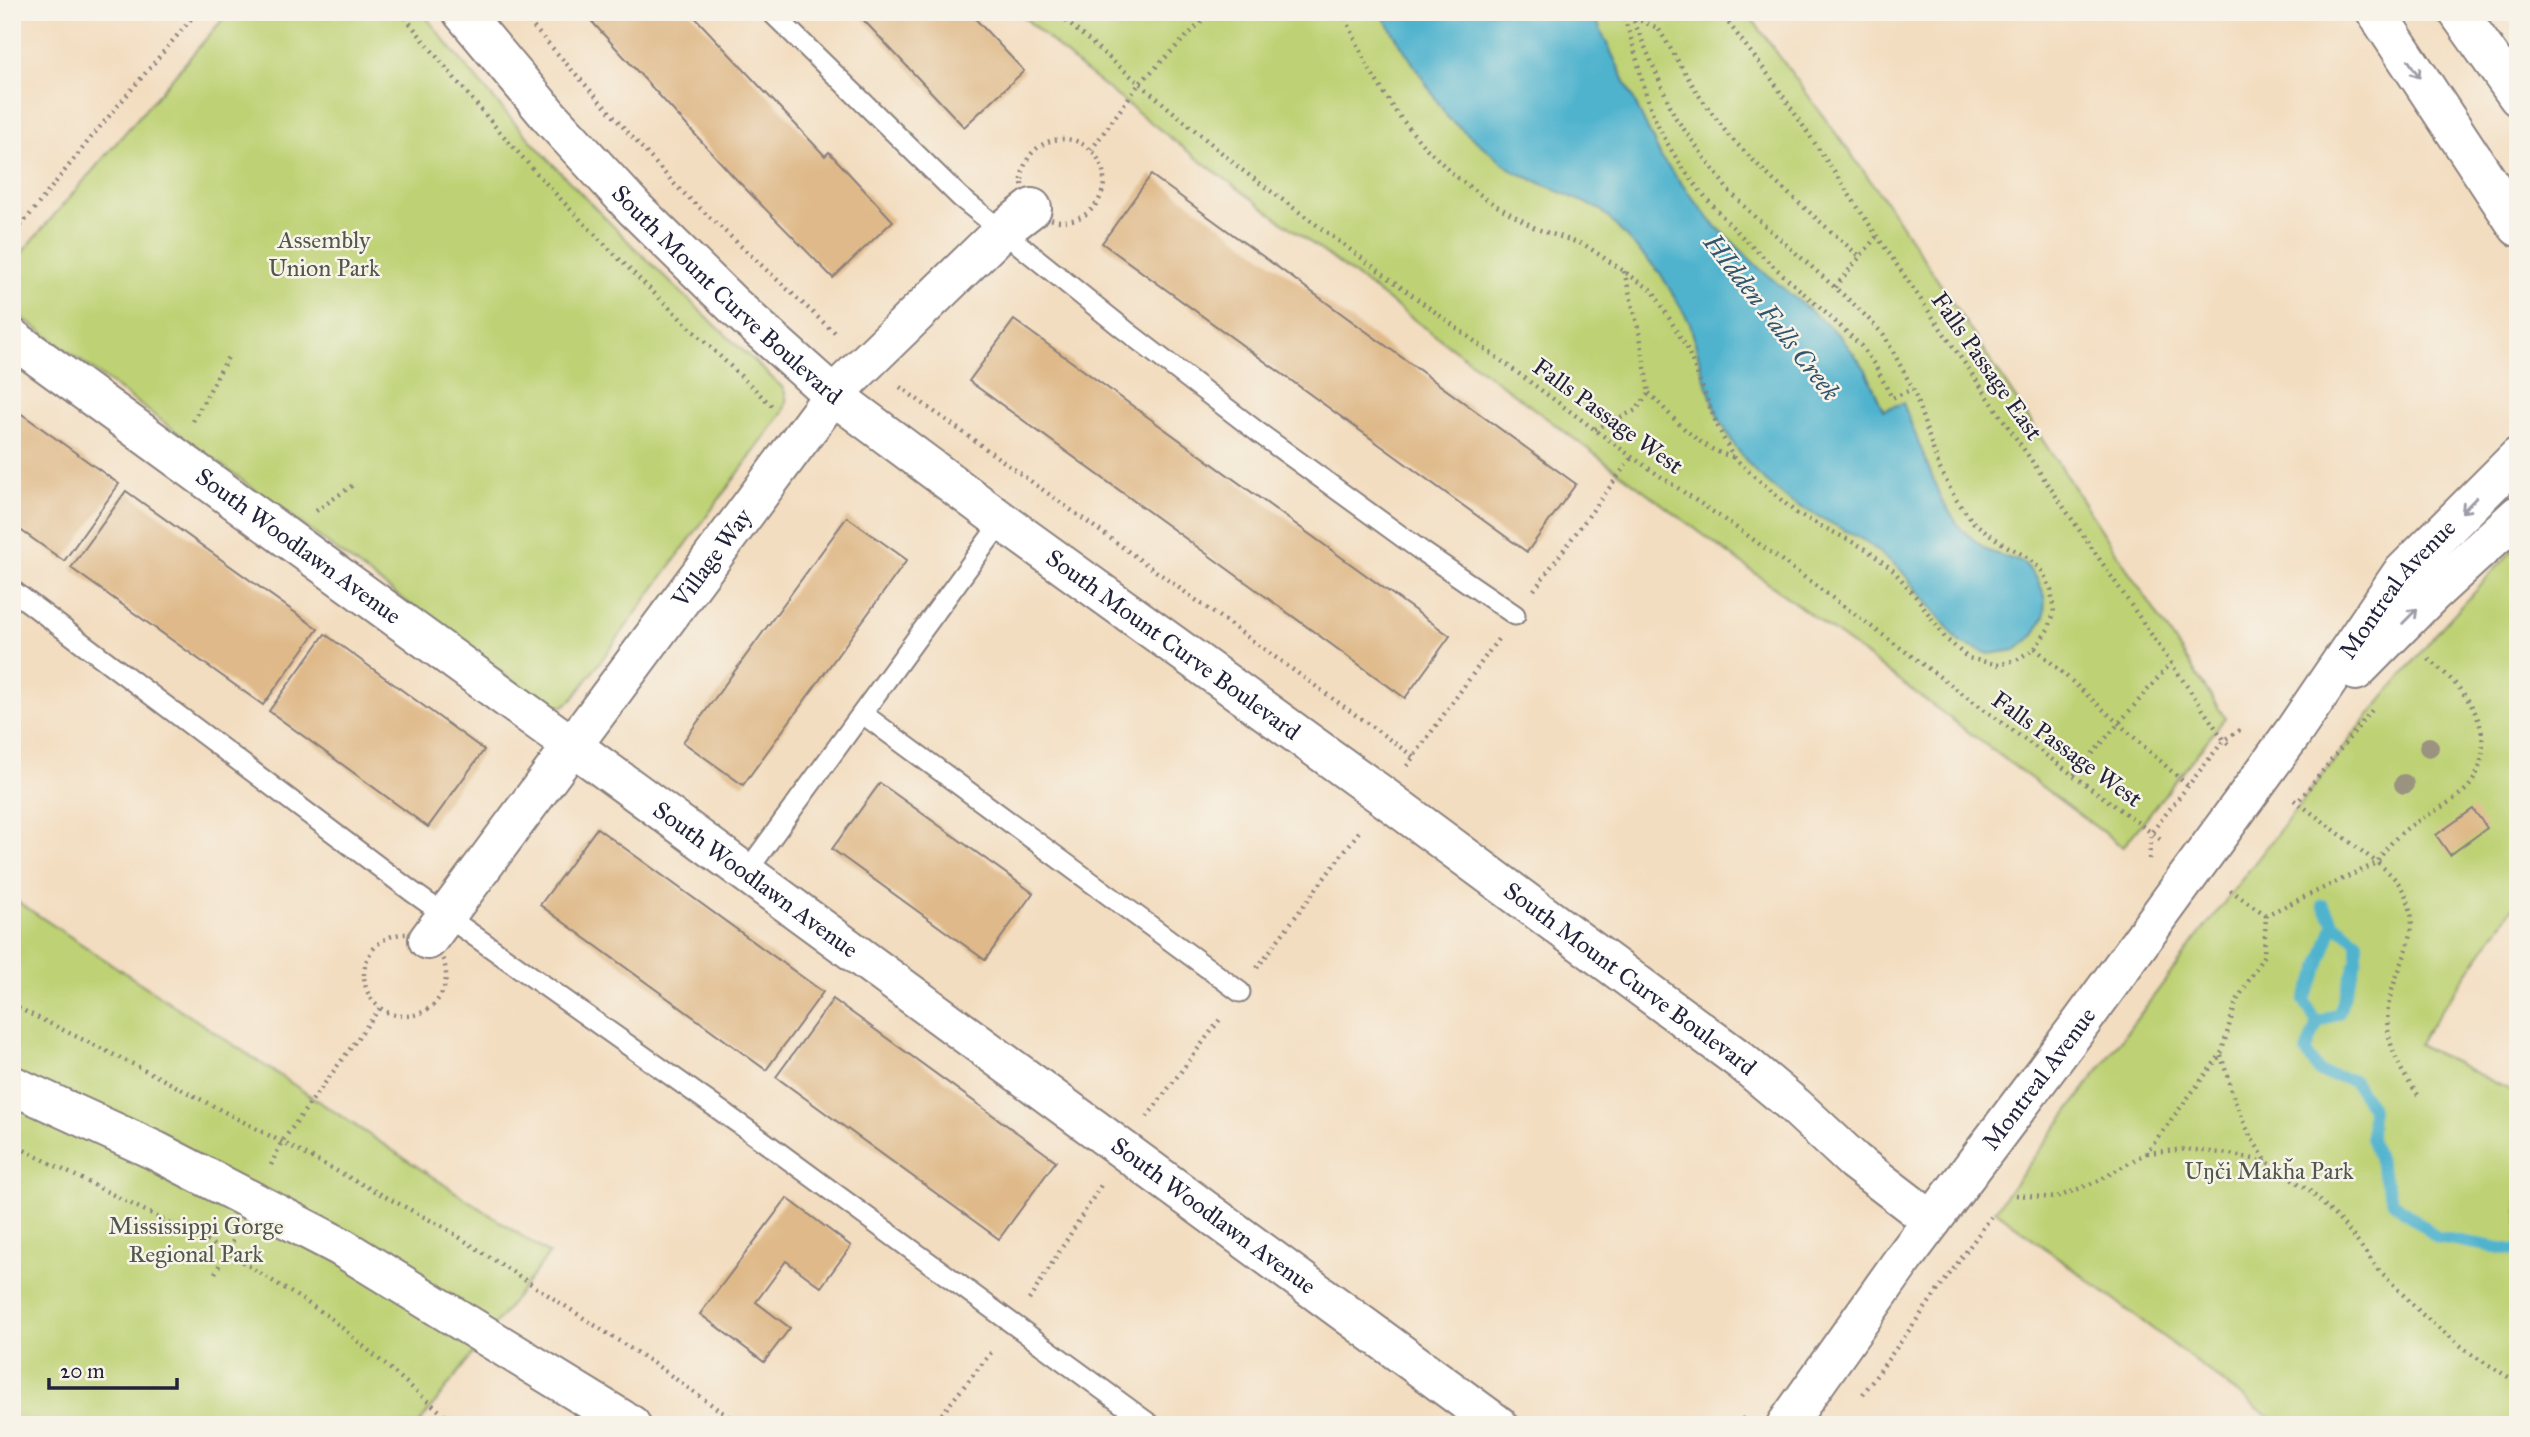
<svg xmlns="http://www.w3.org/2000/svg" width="2530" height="1437" font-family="'IM FELL Great Primer',serif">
  <rect width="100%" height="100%" fill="#f7f3e8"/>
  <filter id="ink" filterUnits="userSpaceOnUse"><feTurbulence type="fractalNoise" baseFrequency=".0143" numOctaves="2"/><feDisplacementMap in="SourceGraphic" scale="14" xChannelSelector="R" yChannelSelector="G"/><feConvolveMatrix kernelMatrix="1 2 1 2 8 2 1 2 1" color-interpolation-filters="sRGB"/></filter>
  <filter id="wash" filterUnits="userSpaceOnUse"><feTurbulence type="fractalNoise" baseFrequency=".00686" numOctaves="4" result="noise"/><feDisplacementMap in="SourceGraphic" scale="28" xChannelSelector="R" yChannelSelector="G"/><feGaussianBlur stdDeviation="1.57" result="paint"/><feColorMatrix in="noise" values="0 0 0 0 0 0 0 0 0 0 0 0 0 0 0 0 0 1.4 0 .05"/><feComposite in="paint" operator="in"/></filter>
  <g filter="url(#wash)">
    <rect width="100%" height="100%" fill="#f3ddc0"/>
    <path fill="#bed275" stroke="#707a58" stroke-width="2" d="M 229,12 L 422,12 C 530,151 654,269 782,387 C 788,397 787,402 783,412 L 573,699 L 563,706 L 547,706 L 12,310 L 12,264 Z
      M 1018,12 L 1747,12 L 1889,206 L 2225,718 L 2123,847 L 1186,150 L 1081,68 Z
      M 2518,544 L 2518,900 L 2418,1044 L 2518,1094 L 2518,1425 L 2280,1425 L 1995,1210 L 2196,939 L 2354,734 L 2441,628 Z
      M 12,898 L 549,1254 L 418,1425 L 12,1425 Z"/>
    <path fill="#4fb3ce" stroke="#386a84" stroke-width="2" d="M 1380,12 L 1592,12 L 1662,159 L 1712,222 L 1759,268 L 1840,336 L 1866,370 L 1883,410 L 1903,403 L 1941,499 L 1961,529 L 1988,551 L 2024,563 L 2037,579 L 2045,596 L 2044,617 L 2034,635 L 2016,650 L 1989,654 L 1960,643 L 1900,569 L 1865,541 L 1791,502 L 1757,474 L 1736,448 L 1718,417 L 1702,370 L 1690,323 L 1660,273 L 1601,210 L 1513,171 L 1448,118 Z"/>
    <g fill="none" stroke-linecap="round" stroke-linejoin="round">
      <path stroke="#4fb3ce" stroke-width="12" d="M 2323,905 L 2334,923 L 2357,941 L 2357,958 L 2339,1013 L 2317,1023 L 2306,1052 L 2320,1073 L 2353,1080 L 2372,1109 L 2371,1138 L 2393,1202 L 2437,1237 L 2518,1251
        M 2317,1023 L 2304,1000 L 2317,973 L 2334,923"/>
    </g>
    <g id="blocks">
      <path fill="#dfb989" d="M 583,12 L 690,12 L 825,156 L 829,152 L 893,221 L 833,278 L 734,177 Z
        M 856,12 L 969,12 L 1024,71 L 964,127 Z
        M 1151,175 L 1576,484 L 1527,552 L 1102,243 Z
        M 1014,320 L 1450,636 L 1405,698 L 969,381 Z
        M 12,407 L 119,484 L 64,561 L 12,524 Z
        M 126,491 L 318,629 L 263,705 L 71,568 Z
        M 847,517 L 907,560 L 743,785 L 683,742 Z
        M 325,634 L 484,750 L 428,827 L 269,711 Z
        M 880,783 L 1033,893 L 985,960 L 832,849 Z
        M 2473,809 L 2487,828 L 2450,855 L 2436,835 Z
        M 597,828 L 823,992 L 766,1070 L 540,905 Z
        M 833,999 L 1056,1161 L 999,1239 L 776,1077 Z
        M 787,1198 L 851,1246 L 821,1287 L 786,1261 L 756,1302 L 790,1328 L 764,1362 L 700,1314 Z"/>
    </g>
  </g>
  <g filter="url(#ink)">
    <use href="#blocks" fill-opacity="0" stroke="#8a807e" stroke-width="2"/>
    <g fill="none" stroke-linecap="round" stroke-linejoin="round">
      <defs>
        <path id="service" d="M 771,12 L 960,197 L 1125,330 L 1259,433 L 1423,552 L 1515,615
          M 12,590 L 411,891 L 759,1138 L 1151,1425
          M 863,714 L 1240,992
          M 745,874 L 1002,521"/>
        <g id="minor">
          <path id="s1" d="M 462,12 L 549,116 L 635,209 L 735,307 L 833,395 L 1002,521 L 1384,797 L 1740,1060 L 1795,1106 L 1854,1161 L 1932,1221"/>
          <path id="s2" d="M 12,338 C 509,698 1004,1061 1498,1425"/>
          <path id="s3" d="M 428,940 L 833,395 L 1002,231 L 1032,208"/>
        </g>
        <g id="tertiary">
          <path d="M 2376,12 L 2518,227"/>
          <path d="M 2458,12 L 2518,97"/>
          <path d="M 2356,671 L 2433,593 L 2518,515"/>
          <path d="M 12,1085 L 156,1151 L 341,1247 L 631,1425"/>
          <path id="s4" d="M 1786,1425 L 1904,1258 L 2081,1023 L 2292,734 L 2401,574 L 2518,457"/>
        </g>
      </defs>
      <use href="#service" stroke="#8a807e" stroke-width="23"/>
      <use href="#minor" stroke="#8a807e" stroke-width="42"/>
      <use href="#tertiary" stroke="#8a807e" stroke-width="42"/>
      <path stroke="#8a807e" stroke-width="4.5" stroke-dasharray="2 5" stroke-linecap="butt" d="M 401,12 C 443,65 486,117 531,167 C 607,251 691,328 772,406
        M 1055,12 L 1242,170 L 1632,457 L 1747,535 L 2164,842
        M 1343,12 L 1369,69 L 1396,112 L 1422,144 L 1455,176 L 1490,202 L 1537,229 L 1585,245 L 1653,291 L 1687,348 L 1717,425 L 1733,457 L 1796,513 L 1866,549 L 1894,571 L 1921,603 L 1945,638 L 1968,658 L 1999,665 L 2018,659 L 2035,648 L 2049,628 L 2054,613 L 2051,589 L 2042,571 L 2029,558 L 2003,544 L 1973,522 L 1955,498 L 1939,467 L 1913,389 L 1884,335 L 1857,307 L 1754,216 L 1728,190 L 1707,161 L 1675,117 L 1630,12
        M 1621,12 C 1637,46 1640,85 1655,119 C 1698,214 1789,275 1861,346 L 1876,367 L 1892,398 L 1913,389
        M 1720,12 L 1773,81 L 1877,236 L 2224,740 L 2231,747
        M 1634,18 L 1658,28 L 1698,94 L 1729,136 L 1773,180 L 1860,257
        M 529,22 L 677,187 L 837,335
        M1022 180a41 41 0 1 1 82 0a41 41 0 1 1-82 0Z
        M 1091,150 L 1139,84 L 1211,12
        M 12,237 L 94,134 L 197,12
        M 1835,287 L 1877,236
        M 900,387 L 1414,757
        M 1649,393 C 1674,418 1698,449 1733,457
        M 193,421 L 228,357
        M 1595,429 L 1636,410 L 1649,393 L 1640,336 L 1624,271
        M 316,511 L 353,485
        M 1534,590 L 1632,457
        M 2035,648 L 2188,786
        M 1407,766 L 1498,639
        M 2074,775 L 2171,663
        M 2300,799 L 2372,710
        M 2294,800 C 2316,816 2337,832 2359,849 C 2373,860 2389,870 2399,884 C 2429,929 2398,958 2389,1002 C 2382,1036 2398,1070 2419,1096
        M 2149,859 L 2151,833 L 2224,740 L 2243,728
        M 2230,890 L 2266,915
        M364 975a41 41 0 1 1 82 0a41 41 0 1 1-82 0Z
        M 1257,968 L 1361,829
        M 12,1005 L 143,1069 L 445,1228 L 659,1367 L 740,1425
        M 2221,1055 L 2233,1096 L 2250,1136 L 2267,1162 L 2310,1191 L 2346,1227 L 2379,1270 L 2423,1315 L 2471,1354 L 2518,1383
        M 1147,1117 L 1221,1018
        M 12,1144 L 227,1252 L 328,1316 L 456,1425
        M 2147,1153 L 2186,1149 L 2230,1154 L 2267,1162
        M 271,1165 L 281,1143 L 380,1008
        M 2016,1195 L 2056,1198 L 2098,1181 L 2146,1153 L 2221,1054 L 2236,1002 L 2264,955 L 2266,915 L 2377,863 C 2401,821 2430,819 2463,792 C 2474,783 2480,769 2482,755 C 2488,713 2456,681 2426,657
        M 215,1273 L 234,1239
        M 1029,1300 L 1103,1182
        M 1863,1394 L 1991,1217
        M 933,1425 L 994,1349
        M 1739,1425 L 1745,1416"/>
      <use href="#service" stroke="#fff" stroke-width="19"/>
      <use href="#minor" stroke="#fff" stroke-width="38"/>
      <use href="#tertiary" stroke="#fff" stroke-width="38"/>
    </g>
    <g fill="#9a9380">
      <circle cx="2429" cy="747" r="10"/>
      <circle cx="2404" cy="784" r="10"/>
    </g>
    <defs><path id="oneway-shaft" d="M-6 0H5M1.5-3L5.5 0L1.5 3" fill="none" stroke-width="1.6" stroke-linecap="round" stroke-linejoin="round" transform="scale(1.75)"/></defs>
    <g stroke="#9c9ca7">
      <use href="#oneway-shaft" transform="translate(2414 69) rotate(57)"/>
      <use href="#oneway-shaft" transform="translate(2469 505) rotate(134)"/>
      <use href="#oneway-shaft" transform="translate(2410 616) rotate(-45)"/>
    </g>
  </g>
  <g text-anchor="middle" stroke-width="5" stroke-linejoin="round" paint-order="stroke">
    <g font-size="24" fill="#51574c" stroke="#f7f3e8">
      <text x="324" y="248">Assembly<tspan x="324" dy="28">Union Park</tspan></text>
      <text x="2269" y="1179">Uŋči Makȟa Park</text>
      <text x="196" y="1234">Mississippi Gorge<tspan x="196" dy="28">Regional Park</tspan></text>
    </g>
    <g font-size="24" fill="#22223b" stroke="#f7f3e8">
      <text dy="8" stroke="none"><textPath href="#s1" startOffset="388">South Mount Curve Boulevard</textPath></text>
      <text transform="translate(1987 366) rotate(55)" y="8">Falls Passage East</text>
      <text transform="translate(1608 416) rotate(36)" y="8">Falls Passage West</text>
      <text dy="8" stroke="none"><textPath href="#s2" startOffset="354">South Woodlawn Avenue</textPath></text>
      <text dy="8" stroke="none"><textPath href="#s3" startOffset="476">Village Way</textPath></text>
      <text dy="8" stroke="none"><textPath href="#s4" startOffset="1036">Montreal Avenue</textPath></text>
      <text dy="8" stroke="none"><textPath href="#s1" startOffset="956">South Mount Curve Boulevard</textPath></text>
      <text transform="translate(2067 749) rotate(36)" y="8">Falls Passage West</text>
      <text dy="8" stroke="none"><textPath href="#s2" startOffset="920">South Woodlawn Avenue</textPath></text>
      <text dy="8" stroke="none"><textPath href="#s1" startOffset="1522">South Mount Curve Boulevard</textPath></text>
      <text dy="8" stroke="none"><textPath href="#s4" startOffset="429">Montreal Avenue</textPath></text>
      <text dy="8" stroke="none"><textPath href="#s2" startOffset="1488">South Woodlawn Avenue</textPath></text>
    </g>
    <g font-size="26" font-style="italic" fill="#32556e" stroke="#f7f3e8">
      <text transform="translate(1772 317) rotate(52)" y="9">HIdden Falls Creek</text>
    </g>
  </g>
  <rect width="2530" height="1437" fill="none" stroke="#f7f3e8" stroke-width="42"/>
  <path d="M49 1378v10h128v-10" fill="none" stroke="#22223b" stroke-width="3.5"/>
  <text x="60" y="1378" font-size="21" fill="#22223b" stroke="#f7f3e8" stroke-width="5" paint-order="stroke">20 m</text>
</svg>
